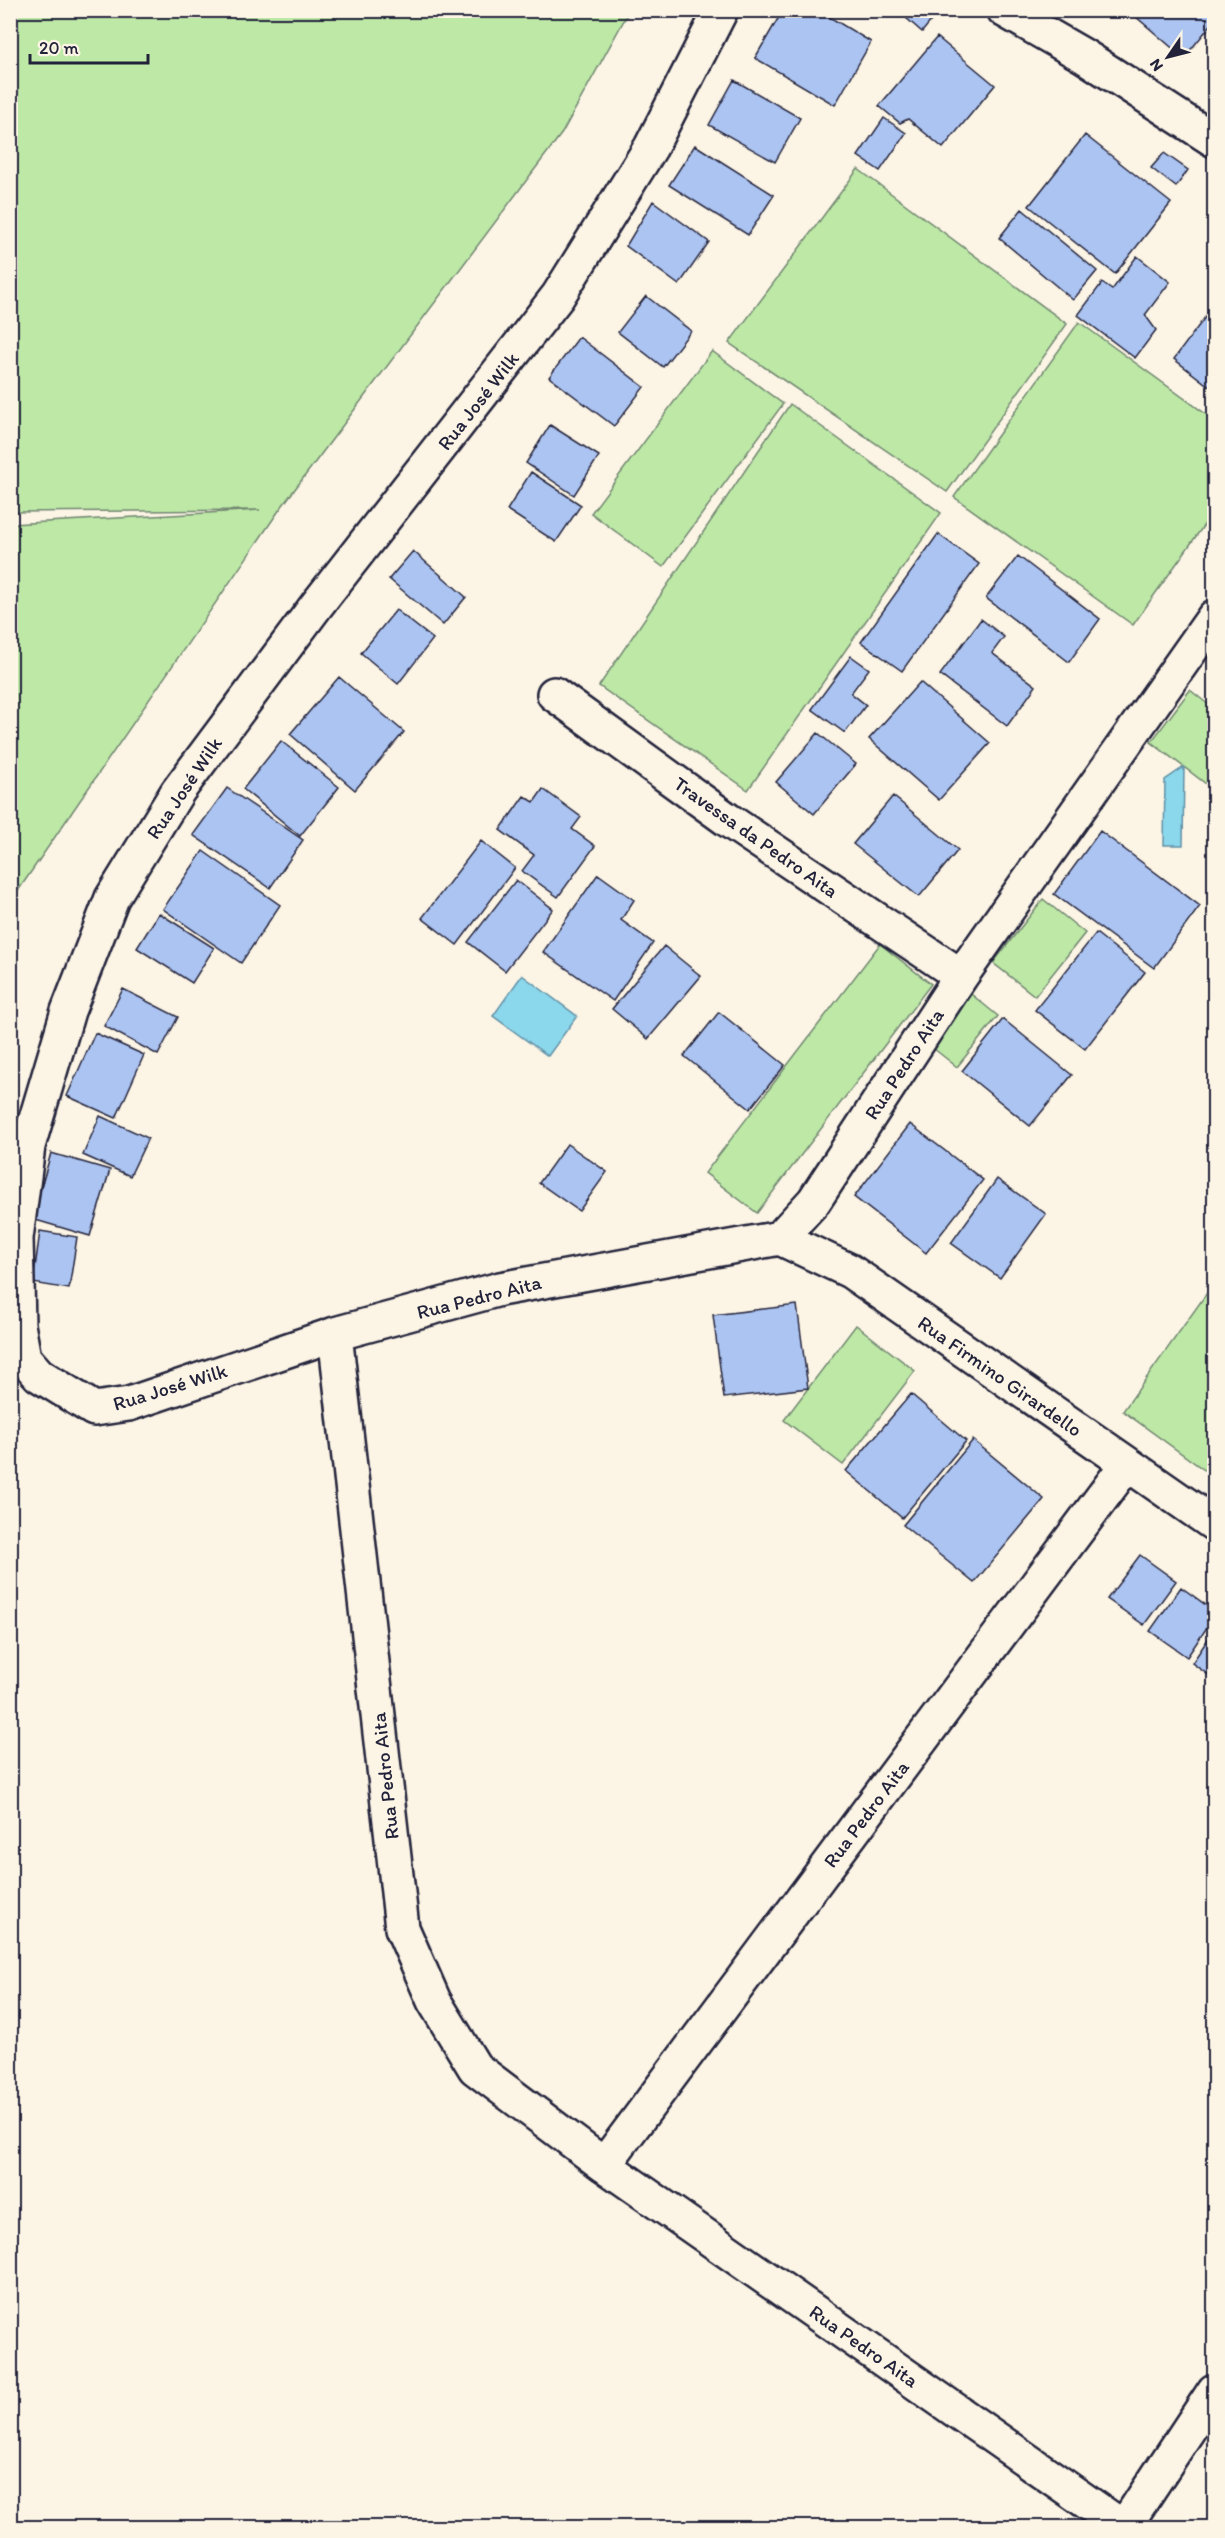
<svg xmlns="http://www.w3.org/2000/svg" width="1225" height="2538" font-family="Itim,sans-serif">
  <rect width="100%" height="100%" fill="#fcf5e5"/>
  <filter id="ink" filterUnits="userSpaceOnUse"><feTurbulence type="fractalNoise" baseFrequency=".0167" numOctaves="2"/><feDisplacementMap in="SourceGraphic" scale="12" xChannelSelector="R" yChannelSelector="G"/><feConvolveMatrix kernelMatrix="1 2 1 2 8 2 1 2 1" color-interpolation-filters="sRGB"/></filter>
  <g filter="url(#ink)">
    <path fill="#bde8a6" stroke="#708570" stroke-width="1.5" d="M 11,10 L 629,11 L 562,133 L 280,509 L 11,901 L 11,524 L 260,510 L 11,512 Z
      M 858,169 L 1067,324 L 947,492 L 729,343 Z
      M 1079,322 L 1214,420 L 1214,511 L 1133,625 L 954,497 Z
      M 712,351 L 783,404 L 663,567 L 591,513 Z
      M 790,404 L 941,513 L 748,790 L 599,686 Z
      M 1190,690 L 1214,709 L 1214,790 L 1151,742 Z
      M 1043,899 L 1085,933 L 1035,996 L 993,963 Z
      M 880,944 L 931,984 L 757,1213 L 705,1173 Z
      M 971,994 L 998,1016 L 957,1067 L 929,1045 Z
      M 1214,1283 L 1214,1477 L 1123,1411 Z
      M 856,1325 L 915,1371 L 843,1465 L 784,1420 Z"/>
    <path fill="#8bd7eb" stroke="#618fa5" stroke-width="1.5" d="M 1184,767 L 1183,845 L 1164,845 L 1165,780 Z
      M 522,975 L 577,1016 L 548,1056 L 493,1016 Z"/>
    <path fill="#acc4f1" stroke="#22223b" stroke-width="1.5" d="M 783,10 L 818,10 L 871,42 L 835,105 L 755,58 Z
      M 897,10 L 940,10 L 922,32 Z
      M 1128,10 L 1214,10 L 1214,21 L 1184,58 Z
      M 937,37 L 995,85 L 943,148 L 908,119 L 900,123 L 879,106 Z
      M 1214,52 L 1214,66 L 1208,61 Z
      M 734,80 L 800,118 L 775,162 L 709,125 Z
      M 884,118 L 906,133 L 880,171 L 858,156 Z
      M 1085,135 L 1171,203 L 1115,274 L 1029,206 Z
      M 695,145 L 774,195 L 748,235 L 669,185 Z
      M 1164,153 L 1188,170 L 1176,187 L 1151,168 Z
      M 653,201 L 709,242 L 679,285 L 626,246 Z
      M 1022,209 L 1097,271 L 1073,300 L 999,238 Z
      M 1137,256 L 1170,282 L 1145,315 L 1156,330 L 1135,358 L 1078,315 L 1102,283 L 1112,290 Z
      M 646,296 L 691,331 L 663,367 L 618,332 Z
      M 1214,305 L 1214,390 L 1174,359 Z
      M 579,337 L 644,387 L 614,426 L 549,377 Z
      M 550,425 L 599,456 L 574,495 L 526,463 Z
      M 531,472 L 581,505 L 556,542 L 507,510 Z
      M 938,534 L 979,564 L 902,671 L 861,642 Z
      M 413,551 L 466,597 L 443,625 L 389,579 Z
      M 1018,556 L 1100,619 L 1069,662 L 986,598 Z
      M 396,610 L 433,639 L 398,684 L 361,653 Z
      M 981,619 L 1004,637 L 992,653 L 1036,686 L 1007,726 L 940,675 Z
      M 851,656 L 869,669 L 851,693 L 866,705 L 845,733 L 812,709 Z
      M 339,677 L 404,732 L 355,790 L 290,734 Z
      M 920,682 L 990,743 L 939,800 L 869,739 Z
      M 818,733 L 856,764 L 814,814 L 776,782 Z
      M 281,741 L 339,787 L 300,836 L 243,789 Z
      M 227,788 L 303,840 L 270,888 L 193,835 Z
      M 543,789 L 581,817 L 572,829 L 595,846 L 558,897 L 522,871 L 534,855 L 500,830 L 524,796 L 534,802 Z
      M 893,796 L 958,850 L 919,897 L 853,844 Z
      M 1100,831 L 1200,906 L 1154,968 L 1054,894 Z
      M 481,841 L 515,868 L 457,945 L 422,918 Z
      M 203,851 L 280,905 L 241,963 L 163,909 Z
      M 598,874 L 634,900 L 621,920 L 653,943 L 613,1001 L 543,952 Z
      M 516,880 L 553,909 L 505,971 L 468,942 Z
      M 159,913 L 214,948 L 192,983 L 137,948 Z
      M 1096,933 L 1145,972 L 1085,1049 L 1035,1010 Z
      M 664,946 L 701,976 L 648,1039 L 612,1009 Z
      M 123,989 L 178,1017 L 158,1055 L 104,1026 Z
      M 719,1012 L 785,1065 L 750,1109 L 684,1056 Z
      M 1003,1019 L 1072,1075 L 1030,1126 L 962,1071 Z
      M 95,1033 L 144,1055 L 116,1118 L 67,1096 Z
      M 100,1116 L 148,1138 L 130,1176 L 83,1155 Z
      M 910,1124 L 983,1180 L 926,1253 L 854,1197 Z
      M 567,1144 L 607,1172 L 579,1211 L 539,1183 Z
      M 51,1153 L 110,1170 L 90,1236 L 32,1219 Z
      M 997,1179 L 1046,1214 L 1000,1278 L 951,1243 Z
      M 40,1231 L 77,1237 L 69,1289 L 33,1283 Z
      M 797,1305 L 808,1388 L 724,1398 L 713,1315 Z
      M 911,1394 L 966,1441 L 902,1518 L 846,1471 Z
      M 973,1440 L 1044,1499 L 974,1583 L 903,1525 Z
      M 1140,1555 L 1176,1581 L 1144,1625 L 1107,1599 Z
      M 1181,1587 L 1214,1611 L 1214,1617 L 1187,1657 L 1150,1631 Z
      M 1214,1630 L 1214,1679 L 1192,1663 Z"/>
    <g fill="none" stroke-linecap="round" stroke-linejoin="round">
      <defs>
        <path id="street" d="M 1004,10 L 1084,56 L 1214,140
          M 554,694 L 728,820 L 961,976
          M 780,1238 L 850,1271 L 1214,1524
          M 335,1334 L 129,1404 L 94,1409 L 39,1375 L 24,1358 L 18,1325 L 16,1238 L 28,1146 L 68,1011 L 112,898 L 178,791 L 316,606 L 558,296 L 651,147 L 721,10
          M 604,2165 L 1127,1464
          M 1124,2527 L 1214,2391
          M 1124,2528 L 604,2165 L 475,2068 L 434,2001 L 402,1928 L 335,1334 L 500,1289 L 780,1238 L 814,1201 L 961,976 L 1214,617"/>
      </defs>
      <use href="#street" stroke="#22223b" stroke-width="38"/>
      <use href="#street" stroke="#fcf5e5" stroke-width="33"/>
    </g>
  </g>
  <g text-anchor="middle" stroke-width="6" stroke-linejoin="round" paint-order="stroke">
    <g font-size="20" fill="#22223b" stroke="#fcf5e5">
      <text transform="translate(478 401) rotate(-52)" y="7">Rua José Wilk</text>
      <text transform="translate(184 788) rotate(-56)" y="7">Rua José Wilk</text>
      <text transform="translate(756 837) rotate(35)" y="7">Travessa da Pedro Aita</text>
      <text transform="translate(904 1064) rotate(-57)" y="7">Rua Pedro Aita</text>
      <text transform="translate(479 1297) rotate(-14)" y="7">Rua Pedro Aita</text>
      <text transform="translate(1000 1376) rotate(35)" y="7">Rua Firmino Girardello</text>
      <text transform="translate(170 1387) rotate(-17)" y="7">Rua José Wilk</text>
      <text transform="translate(385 1776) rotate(-96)" y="7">Rua Pedro Aita</text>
      <text transform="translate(866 1814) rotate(-53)" y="7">Rua Pedro Aita</text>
      <text transform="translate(864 2346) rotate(35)" y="7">Rua Pedro Aita</text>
    </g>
  </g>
  <rect width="1225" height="2538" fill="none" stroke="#fcf5e5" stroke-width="36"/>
  <rect x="18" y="18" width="1189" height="2502" fill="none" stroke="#22223b" stroke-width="2" filter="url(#ink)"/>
  <g transform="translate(1168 57) rotate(235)" stroke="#fcf5e5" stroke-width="4.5" paint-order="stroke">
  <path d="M0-4.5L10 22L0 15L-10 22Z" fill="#22223b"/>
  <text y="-9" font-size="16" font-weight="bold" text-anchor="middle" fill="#22223b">N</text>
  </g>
  <path d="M30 54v9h118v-9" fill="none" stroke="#22223b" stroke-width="3"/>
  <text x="39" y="54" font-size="18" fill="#22223b" stroke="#fcf5e5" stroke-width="4.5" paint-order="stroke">20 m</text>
</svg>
